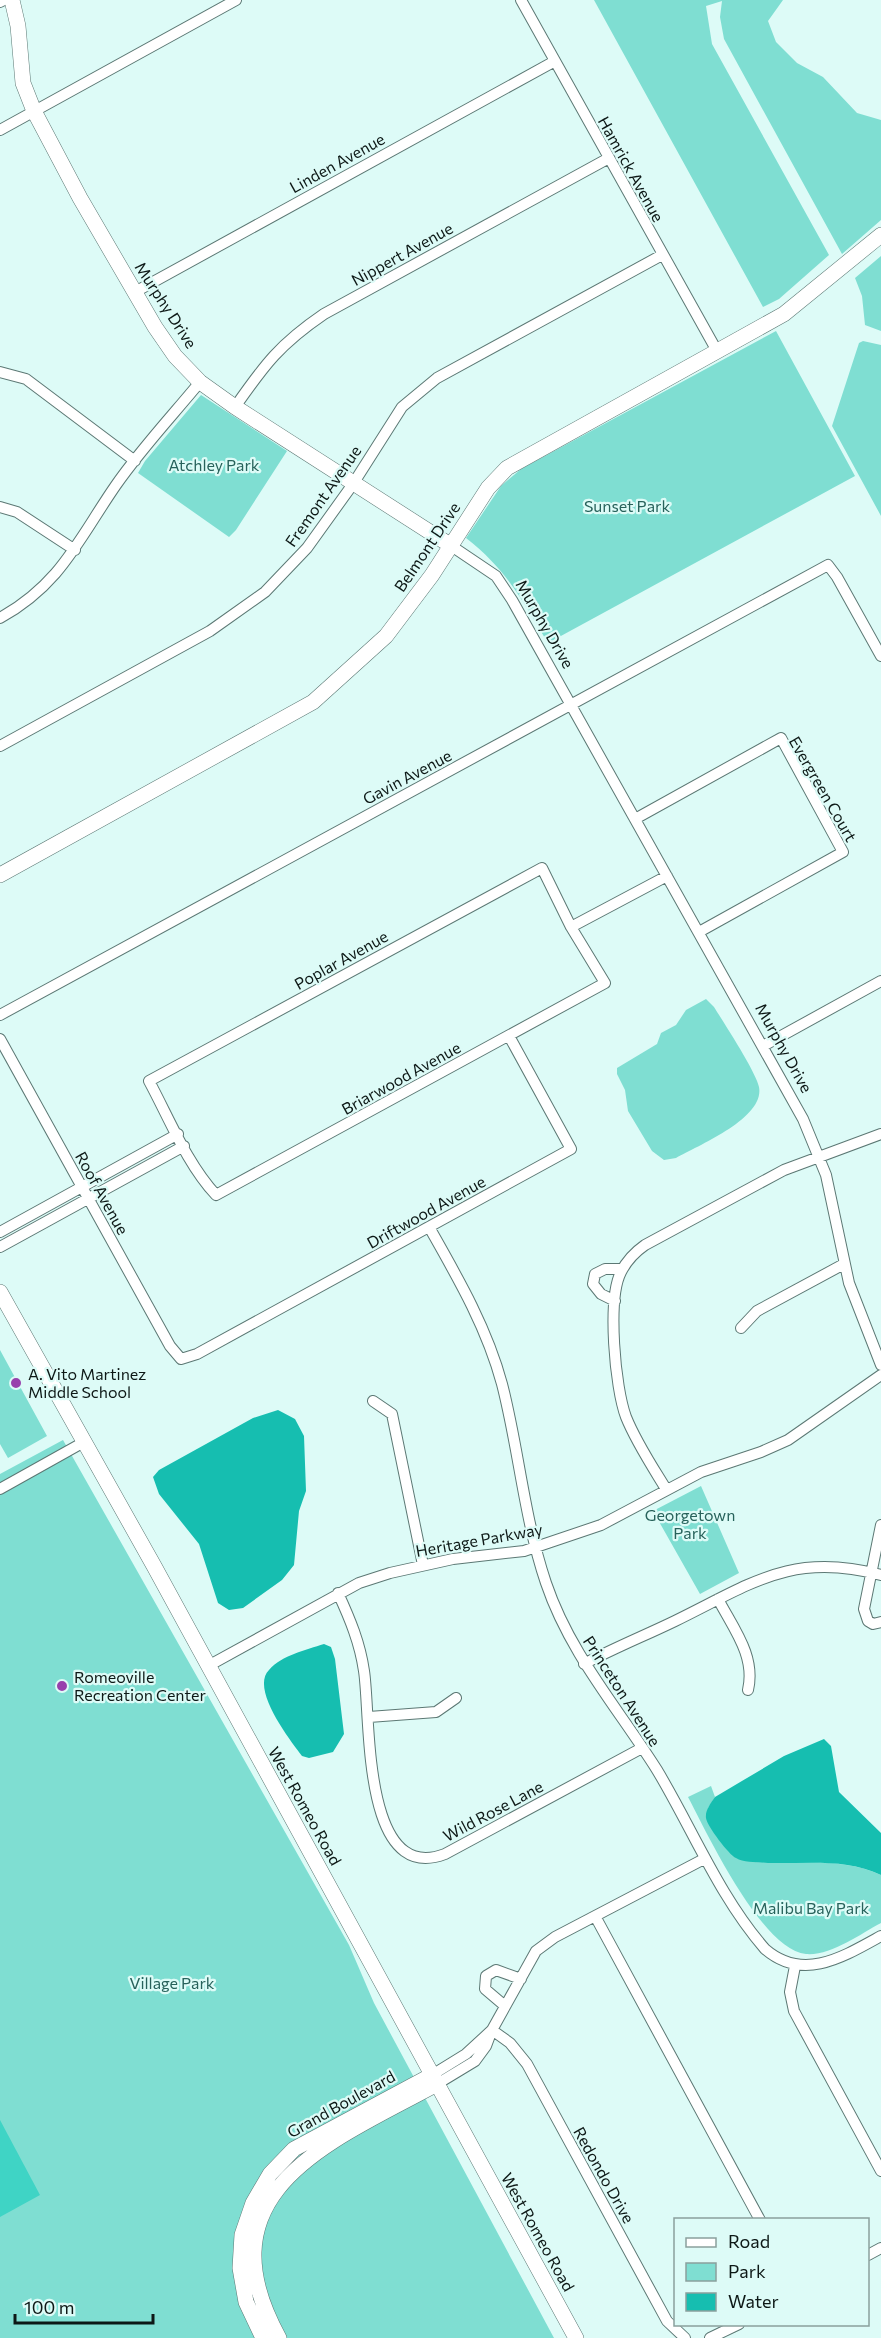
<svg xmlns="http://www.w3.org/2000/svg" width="881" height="2338" font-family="Commissioner,sans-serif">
  <rect width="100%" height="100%" fill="#ddfbf7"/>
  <path fill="#7fded2" d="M 594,0 L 783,0 L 768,21 L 776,42 L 797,63 L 823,77 L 857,113 L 881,120 L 881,220 L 842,254 L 724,39 L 720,17 L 722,1 L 706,6 L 712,44 L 829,255 L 779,299 L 763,307 Z
    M 881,256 L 881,331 L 865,325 L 862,296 L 855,278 Z
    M 776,331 L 855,476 L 548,643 C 522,600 507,570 466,538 L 501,486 L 521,469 Z
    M 863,341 L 881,345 L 881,516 L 832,426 L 859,343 Z
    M 201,395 L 287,451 L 236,530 L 229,537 L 138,473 L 145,461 Z
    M 706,999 L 714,1007 C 724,1023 756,1072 759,1087 C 765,1118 699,1145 676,1158 L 664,1160 L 652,1151 L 628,1111 L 625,1090 L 617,1074 L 617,1068 L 657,1044 L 661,1033 L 676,1025 L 686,1010 Z
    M 0,1350 L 47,1436 L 8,1458 L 0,1444 Z
    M 63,1440 L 349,1945 L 374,2003 L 554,2338 L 0,2338 L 0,1474 Z
    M 701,1486 L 739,1573 L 700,1594 L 653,1511 Z
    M 711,1786 L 715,1797 L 708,1808 L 755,1862 C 797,1864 843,1857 881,1875 L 881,1923 C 860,1934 831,1956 806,1954 C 762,1950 708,1835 688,1797 Z"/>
  <path fill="#3fd4c5" d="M 0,2120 L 40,2195 L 0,2217 Z"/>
  <path fill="#16beb0" d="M 278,1410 L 295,1419 L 304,1436 L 306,1491 L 299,1511 L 294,1565 L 282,1580 L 243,1608 L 229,1610 L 218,1603 L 199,1544 L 159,1494 L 153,1477 L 159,1470 L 253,1418 Z
    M 324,1644 L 331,1647 L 335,1659 L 344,1734 L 333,1752 L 309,1758 L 302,1756 C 290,1740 250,1689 269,1670 C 282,1655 306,1650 324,1644 Z
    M 824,1739 L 831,1746 L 839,1792 L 881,1833 L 881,1875 C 846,1858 806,1864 768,1863 C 759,1862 744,1863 736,1858 C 729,1855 707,1826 706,1818 C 705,1810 711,1803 715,1797 L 784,1756 Z"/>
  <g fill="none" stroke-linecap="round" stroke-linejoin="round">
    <defs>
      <path id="street" d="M 521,0 L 717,351
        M 0,2 L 4,0
        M 0,130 L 236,0
        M 135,292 L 555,61
        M 0,372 L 26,379 L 135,461
        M 235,407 C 265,364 280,344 324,314 L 609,158
        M 0,507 L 17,512 L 75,550
        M 450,545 L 496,576 L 512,600 L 803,1119 L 826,1175 L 849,1283 L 881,1365
        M 0,618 C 61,584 78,540 116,485 C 141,449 172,416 200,382
        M 0,746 L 210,631 L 265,592 L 307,548 L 353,484 L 402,407 L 437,378 L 662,255
        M 635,819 L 781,738 L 843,852 L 699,932
        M 542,868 L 571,927 L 605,983 L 216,1195 C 187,1164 169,1118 149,1081 Z
        M 571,927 L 667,876
        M 0,1015 L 828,565 L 837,577 L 881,656
        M 0,1039 L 170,1346 L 181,1359 L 197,1354 L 571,1149 L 509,1036
        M 763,1046 L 881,981
        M 429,1227 C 458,1278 487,1328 502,1384 C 519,1450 524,1518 546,1583 C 570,1654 618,1708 657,1770 C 693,1830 719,1896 765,1949 C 803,1982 843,1957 881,1936
        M 0,1232 L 178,1134
        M 0,1247 L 184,1146
        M 615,1301 L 601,1294 L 593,1284 L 595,1274 L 605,1269 L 622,1269
        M 741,1328 L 757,1311 L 844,1264
        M 373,1401 L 392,1414 L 423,1565
        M 0,1489 L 84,1442
        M 666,1489 C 652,1466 636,1442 626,1417 C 615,1388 607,1299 621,1272 C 627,1260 635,1252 645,1245 L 784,1170 L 881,1134
        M 881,1525 L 864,1609 L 868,1621 L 873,1624 L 881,1622
        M 338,1593 C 350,1619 360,1643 364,1671 C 371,1715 361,1886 445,1854 L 642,1748
        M 718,1599 C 733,1628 756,1656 748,1690
        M 584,1664 C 614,1648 644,1636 675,1621 C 751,1584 792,1551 881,1575
        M 208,1666 L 359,1583 L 390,1573 L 453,1559 L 524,1551 L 601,1525 L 701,1472 L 761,1452 L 788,1440 L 881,1375
        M 369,1717 L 436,1712 L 456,1698
        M 595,1916 L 760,2220
        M 795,1966 L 790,1992 L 794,2011 L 881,2171
        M 505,2006 L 485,1989 L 486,1976 L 496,1970 L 521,1979
        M 492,2030 L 510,2043 L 527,2064 L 667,2321 L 685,2338
        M 432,2075 L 466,2054 L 492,2030
        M 437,2084 L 475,2061 L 486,2046 L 492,2030 L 536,1951 L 555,1937 L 704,1859
        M 868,2255 L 881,2248
        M 710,2338 L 739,2324"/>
      <path id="secondary" d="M 12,0 L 18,26 L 23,83 L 34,111 L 80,198 L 155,327 L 175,356 L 200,382 L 235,407 L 450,545
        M 0,875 L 313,702 L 386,636 L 432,575 L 488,488 L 507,468 L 784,314 L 881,235
        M 0,1292 L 154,1566 L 576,2338
        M 263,2338 L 246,2302 L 240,2268 L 242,2235 L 253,2203 L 270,2174 L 294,2149 L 432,2075
        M 279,2338 C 198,2191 330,2142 437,2084"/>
    </defs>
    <use href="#street" stroke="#5c7874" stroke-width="12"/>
    <use href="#secondary" stroke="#5c7874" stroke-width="16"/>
    <use href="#street" stroke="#fff" stroke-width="10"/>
    <use href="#secondary" stroke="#fff" stroke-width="15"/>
  </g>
  <g fill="#9840ac" stroke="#ddfbf7" stroke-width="2">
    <circle cx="16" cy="1383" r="6"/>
    <circle cx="62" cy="1686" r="6"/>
  </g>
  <g text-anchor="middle" stroke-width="4.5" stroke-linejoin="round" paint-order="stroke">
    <g font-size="16" fill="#0d1816" stroke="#ddfbf7">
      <text transform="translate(337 163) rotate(-29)" y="6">Linden Avenue</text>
      <text transform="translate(631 169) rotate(61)" y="6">Hamrick Avenue</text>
      <text transform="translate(402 254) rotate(-29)" y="6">Nippert Avenue</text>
      <text transform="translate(166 305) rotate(57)" y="6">Murphy Drive</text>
      <text transform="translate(323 496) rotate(-55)" y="6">Fremont Avenue</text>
      <text transform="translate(427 547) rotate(-56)" y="6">Belmont Drive</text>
      <text transform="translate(545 624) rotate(60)" y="6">Murphy Drive</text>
      <text transform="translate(407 777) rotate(-28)" y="6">Gavin Avenue</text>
      <text transform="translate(823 789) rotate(60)" y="6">Evergreen Court</text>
      <text transform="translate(341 960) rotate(-29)" y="6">Poplar Avenue</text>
      <text transform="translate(784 1048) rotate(61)" y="6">Murphy Drive</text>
      <text transform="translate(401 1078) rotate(-29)" y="6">Briarwood Avenue</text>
      <text transform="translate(102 1193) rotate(61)" y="6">Roof Avenue</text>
      <text transform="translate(426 1212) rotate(-29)" y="6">Driftwood Avenue</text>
      <text transform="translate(479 1540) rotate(-10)" y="6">Heritage Parkway</text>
      <text transform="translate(622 1691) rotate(57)" y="6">Princeton Avenue</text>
      <text transform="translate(305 1806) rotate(61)" y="6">West Romeo Road</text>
      <text transform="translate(493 1811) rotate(-28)" y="6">Wild Rose Lane</text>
      <text transform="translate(341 2104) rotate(-29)" y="6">Grand Boulevard</text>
      <text transform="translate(604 2175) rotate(61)" y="6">Redondo Drive</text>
      <text transform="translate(538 2232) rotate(61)" y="6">West Romeo Road</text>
    </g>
    <g font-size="16" fill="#27625b" stroke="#ddfbf7">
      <text x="214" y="471">Atchley Park</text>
      <text x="627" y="512">Sunset Park</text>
      <text x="690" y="1521">Georgetown<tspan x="690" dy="18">Park</tspan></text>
      <text x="811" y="1914">Malibu Bay Park</text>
      <text x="172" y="1989">Village Park</text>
    </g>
    <g font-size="16" fill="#0d1816" stroke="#ddfbf7" text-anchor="start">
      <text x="28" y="1380">A. Vito Martinez<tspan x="28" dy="18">Middle School</tspan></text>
      <text x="74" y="1683">Romeoville<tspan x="74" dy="18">Recreation Center</tspan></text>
    </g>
  </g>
  <rect x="674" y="2218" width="195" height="108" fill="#ddfbf7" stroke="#8aa09d" stroke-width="1.5"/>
  <rect x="686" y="2238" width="30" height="9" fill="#ffffff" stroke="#8aa09d" stroke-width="1.5"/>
  <text x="728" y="2248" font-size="18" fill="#0d1816">Road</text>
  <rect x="686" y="2263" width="30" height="18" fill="#7fded2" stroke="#8aa09d" stroke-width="1.5"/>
  <text x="728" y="2278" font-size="18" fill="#0d1816">Park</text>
  <rect x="686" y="2293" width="30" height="18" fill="#16beb0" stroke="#8aa09d" stroke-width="1.5"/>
  <text x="728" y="2308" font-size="18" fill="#0d1816">Water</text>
  <path d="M15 2314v9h138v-9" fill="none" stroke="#0d1816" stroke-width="3"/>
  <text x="24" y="2314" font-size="18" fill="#0d1816" stroke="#ddfbf7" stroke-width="4.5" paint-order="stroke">100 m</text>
</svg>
